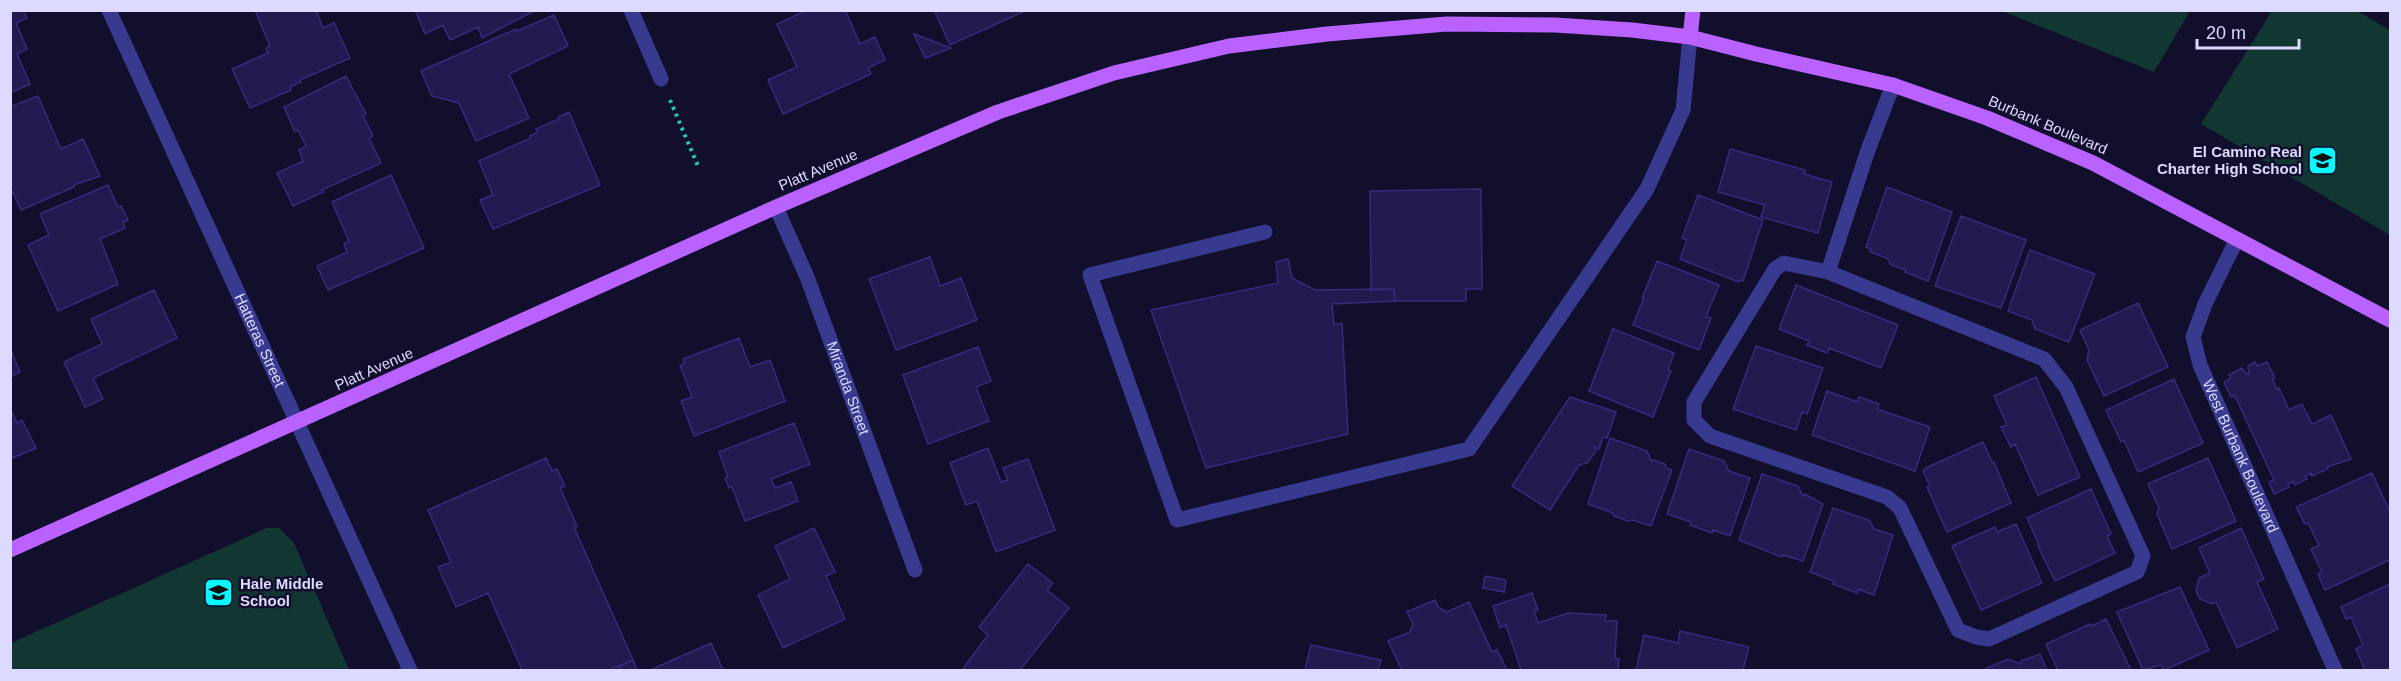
<svg xmlns="http://www.w3.org/2000/svg" width="2401" height="681" font-family="Arial,sans-serif">
  <rect width="100%" height="100%" fill="#120f2d"/>
  <path fill="#123733" d="M 2002,11 L 2190,10 L 2190,11 L 2154,72 Z
    M 2272,11 L 2357,11 L 2390,30 L 2390,235 L 2201,124 Z
    M 267,528 L 279,528 L 294,543 L 349,670 L 11,670 L 11,643 Z"/>
  <path fill="#211a4f" stroke="#352a7d" stroke-width="1.5" d="M 10,10 L 23,10 L 27,18 L 16,23 L 27,49 L 17,54 L 30,84 L 10,93 Z
    M 261,10 L 316,10 L 323,28 L 334,23 L 350,58 L 300,80 L 301,82 L 290,87 L 291,90 L 250,108 L 232,69 L 268,53 L 266,48 L 270,46 L 256,13 Z
    M 415,10 L 536,10 L 482,38 L 478,27 L 450,40 L 443,25 L 425,34 Z
    M 807,10 L 845,10 L 860,44 L 875,37 L 885,60 L 868,68 L 871,74 L 783,114 L 768,80 L 797,67 L 777,24 Z
    M 934,10 L 1027,10 L 950,45 Z
    M 554,15 L 568,46 L 509,74 L 529,118 L 476,141 L 459,103 L 432,96 L 421,71 L 516,29 L 517,31 Z
    M 914,34 L 951,48 L 925,58 Z
    M 346,76 L 366,114 L 363,116 L 373,136 L 369,138 L 381,163 L 322,190 L 323,192 L 293,206 L 277,173 L 303,161 L 299,150 L 306,146 L 298,130 L 295,132 L 284,107 Z
    M 38,96 L 61,149 L 83,139 L 100,176 L 74,185 L 74,187 L 21,210 L 10,187 L 10,107 Z
    M 569,112 L 600,185 L 493,229 L 480,200 L 493,195 L 479,161 L 531,138 L 530,136 L 538,132 L 536,129 L 559,119 L 558,117 Z
    M 1730,149 L 1805,170 L 1804,174 L 1832,182 L 1818,233 L 1761,217 L 1765,205 L 1718,192 Z
    M 391,175 L 424,248 L 328,290 L 317,266 L 347,252 L 344,244 L 349,241 L 332,202 Z
    M 108,185 L 118,207 L 121,206 L 128,220 L 123,222 L 125,228 L 100,239 L 118,284 L 58,311 L 28,245 L 49,235 L 40,214 Z
    M 1887,187 L 1952,212 L 1928,281 L 1905,272 L 1906,270 L 1891,265 L 1887,258 L 1870,252 L 1871,249 L 1866,247 Z
    M 1481,189 L 1482,289 L 1466,289 L 1466,301 L 1395,301 L 1394,289 L 1371,290 L 1370,191 Z
    M 1698,195 L 1763,220 L 1743,281 L 1740,280 L 1739,282 L 1680,259 L 1687,240 L 1682,238 Z
    M 1961,216 L 2026,240 L 2001,308 L 1935,286 Z
    M 2030,250 L 2095,274 L 2069,342 L 2035,329 L 2032,320 L 2008,311 Z
    M 930,257 L 940,286 L 961,278 L 977,320 L 896,350 L 869,279 Z
    M 1288,259 L 1292,278 L 1315,290 L 1394,289 L 1395,301 L 1332,304 L 1334,325 L 1342,323 L 1348,434 L 1206,468 L 1151,310 L 1278,283 L 1276,262 Z
    M 1657,261 L 1719,285 L 1706,317 L 1711,318 L 1699,350 L 1633,325 L 1644,298 L 1642,298 Z
    M 1796,285 L 1898,325 L 1881,368 L 1829,348 L 1827,353 L 1807,345 L 1809,341 L 1779,329 Z
    M 154,290 L 177,338 L 93,378 L 103,399 L 85,407 L 64,362 L 102,344 L 91,319 Z
    M 2138,303 L 2168,367 L 2104,396 L 2087,360 L 2089,350 L 2080,330 Z
    M 1613,329 L 1674,353 L 1668,370 L 1671,371 L 1653,417 L 1589,391 Z
    M 739,338 L 750,367 L 770,360 L 785,401 L 694,436 L 681,401 L 692,397 L 680,365 L 684,364 L 683,359 Z
    M 1756,346 L 1823,368 L 1807,414 L 1802,412 L 1796,430 L 1733,409 Z
    M 978,347 L 991,381 L 976,387 L 989,421 L 928,444 L 903,375 Z
    M 11,350 L 20,372 L 10,377 L 10,350 Z
    M 2255,362 L 2257,366 L 2267,362 L 2275,378 L 2272,379 L 2277,389 L 2279,388 L 2289,410 L 2302,404 L 2312,424 L 2331,415 L 2351,459 L 2327,467 L 2328,469 L 2312,476 L 2311,473 L 2305,476 L 2307,479 L 2295,485 L 2293,481 L 2288,484 L 2289,487 L 2274,494 L 2269,482 L 2274,480 L 2235,396 L 2231,397 L 2224,382 L 2230,379 L 2229,375 L 2242,368 L 2246,374 L 2249,373 L 2248,366 Z
    M 2036,377 L 2080,477 L 2038,495 L 2015,444 L 2011,447 L 2001,427 L 2007,425 L 1994,396 Z
    M 2174,379 L 2203,443 L 2138,472 L 2124,440 L 2121,442 L 2106,410 Z
    M 1827,391 L 1857,402 L 1859,397 L 1879,404 L 1877,409 L 1930,427 L 1915,471 L 1812,435 Z
    M 1570,397 L 1616,412 L 1607,438 L 1603,437 L 1599,449 L 1594,447 L 1596,451 L 1587,463 L 1579,465 L 1550,510 L 1512,486 Z
    M 10,408 L 17,423 L 22,420 L 36,448 L 10,459 Z
    M 794,423 L 810,464 L 771,479 L 775,488 L 791,482 L 798,501 L 745,521 L 732,487 L 729,488 L 725,478 L 728,477 L 719,452 Z
    M 1610,438 L 1647,451 L 1651,461 L 1654,460 L 1665,464 L 1666,468 L 1672,470 L 1651,526 L 1633,520 L 1628,521 L 1614,516 L 1613,513 L 1588,504 Z
    M 1983,442 L 1992,462 L 1994,462 L 2011,503 L 1947,532 L 1927,487 L 1930,486 L 1923,471 L 1926,468 Z
    M 988,448 L 1001,482 L 1008,480 L 1003,468 L 1028,459 L 1055,530 L 996,552 L 977,501 L 966,505 L 950,463 Z
    M 1689,449 L 1724,461 L 1729,471 L 1750,478 L 1730,536 L 1713,530 L 1712,533 L 1690,525 L 1691,522 L 1667,514 Z
    M 546,458 L 552,471 L 557,469 L 565,486 L 560,488 L 577,526 L 574,527 L 633,660 L 609,670 L 522,670 L 488,593 L 456,607 L 438,567 L 451,562 L 428,510 Z
    M 2208,458 L 2236,521 L 2172,549 L 2157,514 L 2159,508 L 2148,484 Z
    M 2372,473 L 2390,512 L 2390,560 L 2325,590 L 2318,574 L 2322,572 L 2311,549 L 2319,545 L 2308,523 L 2305,524 L 2296,507 Z
    M 1762,474 L 1798,486 L 1803,496 L 1805,494 L 1823,504 L 1803,561 L 1783,555 L 1782,557 L 1739,540 Z
    M 2091,489 L 2111,534 L 2107,536 L 2115,553 L 2055,581 L 2038,546 L 2039,545 L 2027,518 Z
    M 1833,508 L 1869,520 L 1874,529 L 1893,535 L 1874,595 L 1858,589 L 1857,593 L 1833,584 L 1834,581 L 1810,572 Z
    M 2016,524 L 2042,583 L 1981,610 L 1952,546 L 1995,527 L 1997,532 Z
    M 814,528 L 835,572 L 826,576 L 845,619 L 783,648 L 758,595 L 790,579 L 775,546 Z
    M 2241,528 L 2264,579 L 2257,582 L 2278,629 L 2237,648 L 2216,602 L 2212,604 L 2200,599 L 2196,591 L 2199,578 L 2210,573 L 2199,548 Z
    M 1028,564 L 1053,583 L 1047,590 L 1069,608 L 1020,670 L 962,670 L 988,635 L 979,627 Z
    M 1485,576 L 1506,580 L 1504,592 L 1483,588 Z
    M 2390,584 L 2390,670 L 2365,670 L 2356,649 L 2363,645 L 2351,617 L 2346,619 L 2341,607 Z
    M 2180,587 L 2209,650 L 2164,670 L 2161,665 L 2143,670 L 2117,612 Z
    M 1532,593 L 1538,610 L 1534,611 L 1538,623 L 1568,613 L 1606,615 L 1605,621 L 1617,621 L 1615,658 L 1619,659 L 1618,670 L 1521,670 L 1506,625 L 1500,628 L 1493,606 Z
    M 1435,600 L 1438,607 L 1447,612 L 1469,602 L 1492,652 L 1497,650 L 1507,670 L 1402,670 L 1388,641 L 1410,632 L 1413,624 L 1407,612 Z
    M 2106,619 L 2131,670 L 2058,670 L 2046,644 L 2090,624 L 2092,626 Z
    M 1680,631 L 1749,647 L 1743,670 L 1636,670 L 1644,635 L 1678,643 Z
    M 711,643 L 723,670 L 650,670 Z
    M 1311,645 L 1381,660 L 1378,670 L 1305,670 Z
    M 2040,654 L 2047,670 L 1983,670 L 2008,659 L 2021,664 L 2021,661 Z
    M 633,660 L 637,670 L 620,670 L 618,667 Z"/>
  <g fill="none" stroke-linecap="round" stroke-linejoin="round">
    <path stroke="#27c6b2" stroke-width="4" stroke-dasharray="3 4.5" stroke-linecap="butt" d="M 670,100 L 698,166"/>
    <g stroke="#373a8f" stroke-width="15">
      <path id="s1" d="M 109,10 L 410,670"/>
      <path d="M 631,10 L 661,79"/>
      <path id="s2" d="M 776,207 L 807,277 L 915,570"/>
      <path d="M 1265,232 L 1090,275 L 1177,520 L 1469,449 L 1647,189 L 1683,110 L 1690,37"/>
      <path id="s3" d="M 2237,239 L 2205,304 L 2193,337 L 2200,365 L 2335,670"/>
      <path d="M 1784,263 L 1828,272 L 2044,359 L 2066,387 L 2143,556 L 2137,572 L 1989,639 L 1976,637 L 1958,630 L 1900,508 L 1887,497 L 1710,436 L 1694,420 L 1694,402 L 1775,269 Z"/>
      <path d="M 1828,272 L 1868,150 L 1893,85"/>
    </g>
    <path stroke="#b962ff" stroke-width="15" d="M 1690,37 L 1693,10
      M 10,550 L 776,207 L 998,112 L 1114,73 L 1229,46 L 1327,34 L 1447,24 L 1555,25 L 1632,30 L 1690,37 L 1756,54 L 1893,85 L 1987,118 L 2093,163 L 2390,320"/>
  </g>
  <defs>
    <symbol id="school-square" viewBox="-11 -11 22 22"><rect x="-9" y="-9" width="18" height="18" rx="4" fill="#07f8ff" stroke="#120f2d"/><path d="M0-5L7-2L0 1L-7-2ZM-4 1L0 2.5L4 1V4Q0 6-4 4Z" fill="#111"/></symbol>
  </defs>
  <g fill-rule="evenodd">
    <use href="#school-square" x="2306" y="144" width="33" height="33"/>
    <use href="#school-square" x="202" y="576" width="33" height="33"/>
  </g>
  <g text-anchor="middle" stroke-width="5" stroke-linejoin="round" paint-order="stroke">
    <g font-size="15" fill="#dcdbff" stroke="#120f2d">
      <text transform="translate(2048 125) rotate(23)" y="5">Burbank Boulevard</text>
      <text transform="translate(818 170) rotate(-23)" y="5">Platt Avenue</text>
      <text dy="5" stroke="none"><textPath href="#s1" startOffset="363">Hatteras Street</textPath></text>
      <text transform="translate(374 369) rotate(-24)" y="5">Platt Avenue</text>
      <text dy="5" stroke="none"><textPath href="#s2" startOffset="195">Miranda Street</textPath></text>
      <text dy="5" stroke="none"><textPath href="#s3" startOffset="236">West Burbank Boulevard</textPath></text>
    </g>
    <g font-size="15" font-weight="bold" fill="#dcdbff" stroke="#120f2d" text-anchor="end">
      <text x="2302" y="157">El Camino Real<tspan x="2302" dy="17">Charter High School</tspan></text>
      <text x="240" y="589" text-anchor="start">Hale Middle<tspan x="240" dy="17">School</tspan></text>
    </g>
  </g>
  <rect width="2401" height="681" fill="none" stroke="#dcdbff" stroke-width="24"/>
  <path d="M2197 39v9h102v-9" fill="none" stroke="#dcdbff" stroke-width="3"/>
  <text x="2206" y="39" font-size="18" fill="#dcdbff" stroke="#120f2d" stroke-width="4.5" paint-order="stroke">20 m</text>
</svg>
